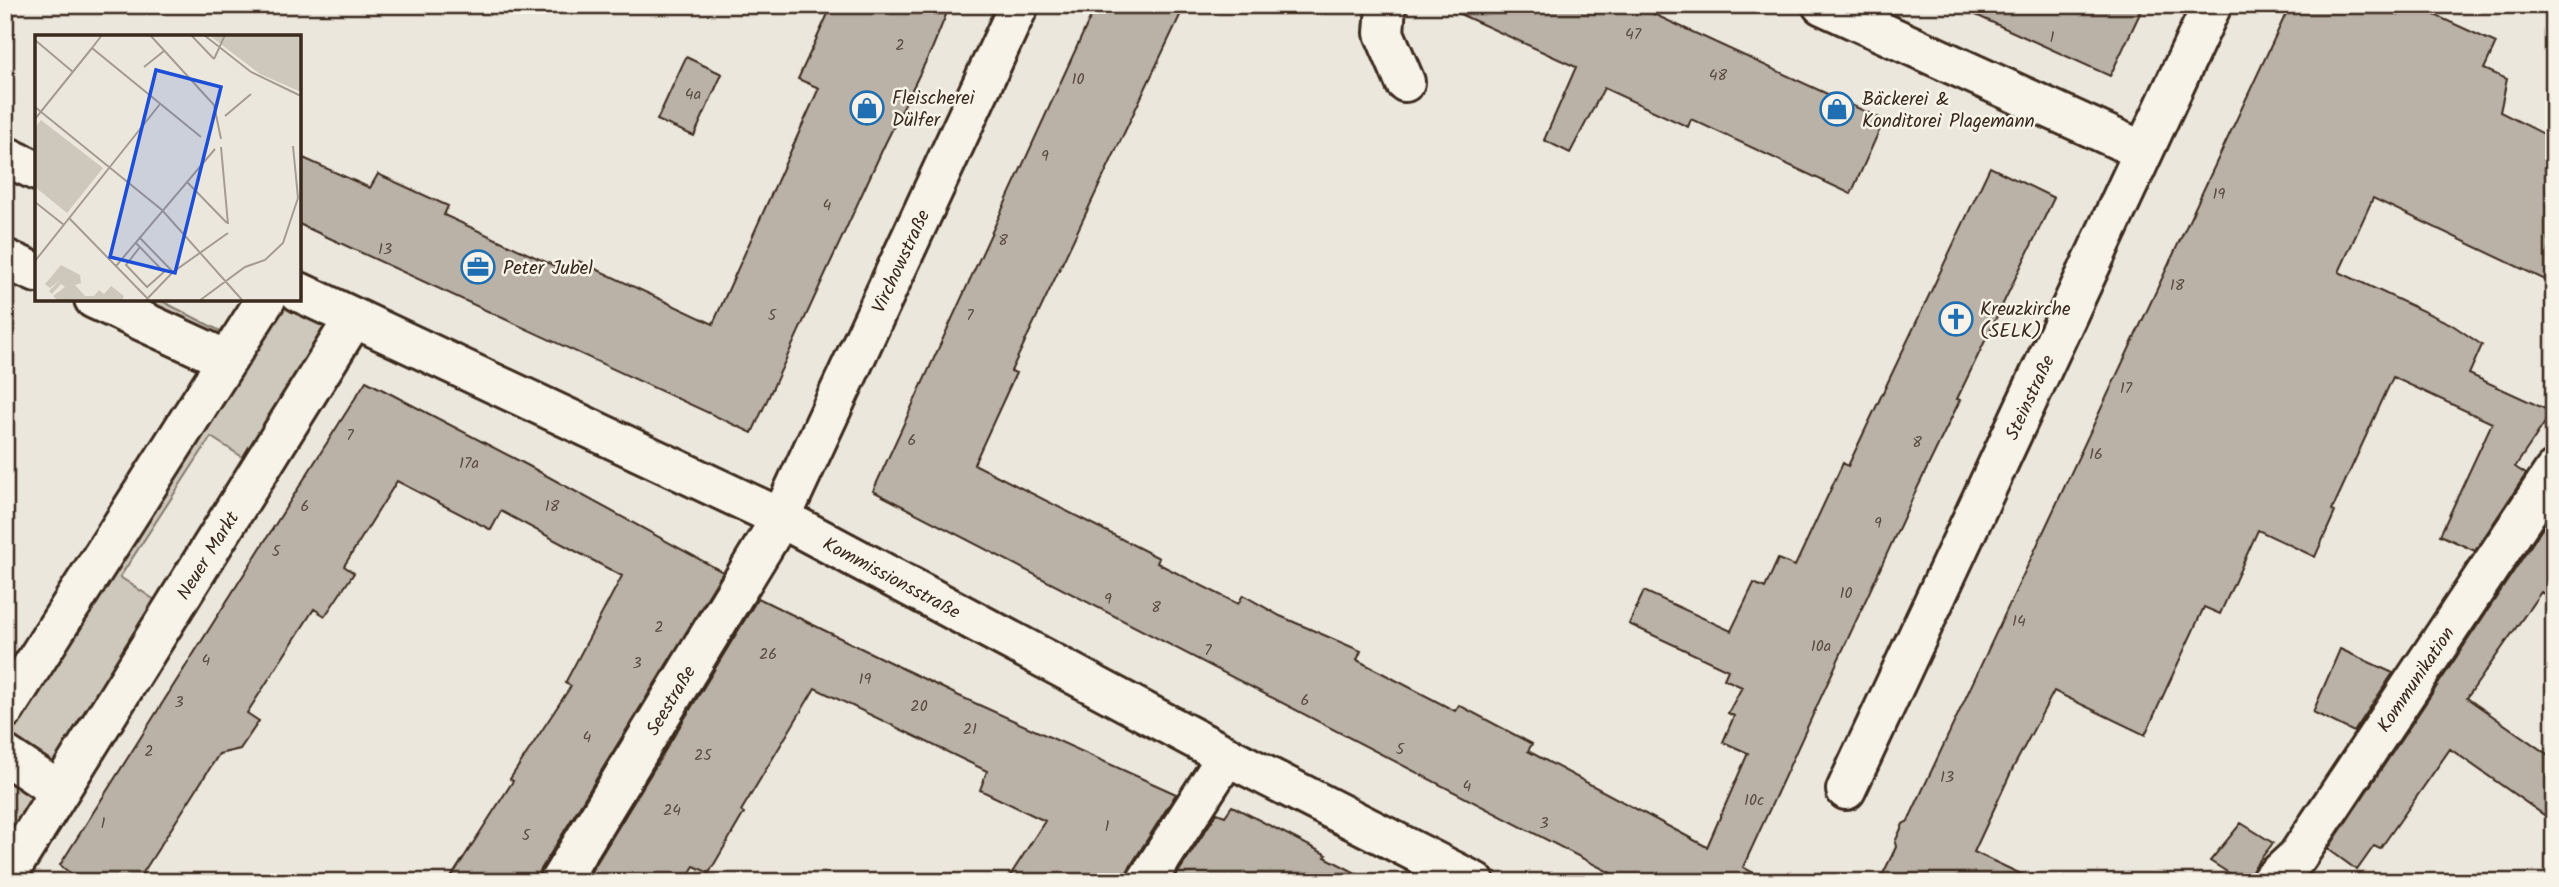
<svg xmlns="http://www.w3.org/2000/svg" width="2559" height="887" font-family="Kalam,sans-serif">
  <rect width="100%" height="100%" fill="#ece7dc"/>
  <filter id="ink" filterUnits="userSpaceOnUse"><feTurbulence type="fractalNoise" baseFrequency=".0143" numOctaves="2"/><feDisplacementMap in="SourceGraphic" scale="14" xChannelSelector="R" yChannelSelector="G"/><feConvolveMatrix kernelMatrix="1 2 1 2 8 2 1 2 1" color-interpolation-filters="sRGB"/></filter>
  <g filter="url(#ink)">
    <path fill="#cec8bc" stroke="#84796d" stroke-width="2" d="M 94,299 L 158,299 L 228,335 L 277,299 L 334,326 L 252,463 L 211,437 L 120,577 L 161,604 L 12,844 L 5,839 L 5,709 L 226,360 Z"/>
    <path fill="#bab2a7" stroke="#3b2a1e" stroke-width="2" d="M 832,5 L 950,5 L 932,49 L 885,144 L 752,433 L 299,224 L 299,156 L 370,188 L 378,174 L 448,206 L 444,215 L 572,274 L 579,261 L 713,324 L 819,88 L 798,79 Z
      M 1096,5 L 1185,5 L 1011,371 L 1016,373 L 974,464 L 1159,558 L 1157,563 L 1238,604 L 1243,595 L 1280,616 L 1361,651 L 1357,660 L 1455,711 L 1459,705 L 1532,744 L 1528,751 L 1707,847 L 1748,753 L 1723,742 L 1734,716 L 1728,713 L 1742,687 L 1724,679 L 1728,670 L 1629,624 L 1644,591 L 1731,631 L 1754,583 L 1765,588 L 1778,559 L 1795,566 L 1843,463 L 1848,466 L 1990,167 L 2054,198 L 1957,399 L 1960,400 L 1913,497 L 1743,867 L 1770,882 L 1628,882 L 873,491 Z
      M 1440,5 L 1634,5 L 1884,120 L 1851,194 L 1691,119 L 1688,127 L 1604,88 L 1570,153 L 1544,140 L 1576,67 Z
      M 1954,5 L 2144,5 L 2110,76 Z
      M 2290,5 L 2413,5 L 2496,43 L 2484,69 L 2507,79 L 2500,112 L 2554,139 L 2554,284 L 2373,198 L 2339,272 L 2451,324 L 2482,345 L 2469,374 L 2552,412 L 2515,467 L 2526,474 L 2475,551 L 2440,535 L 2492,423 L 2393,377 L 2332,510 L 2335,512 L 2315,557 L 2258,530 L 2220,614 L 2204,607 L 2145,735 L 2054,691 L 2013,768 L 1974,852 L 2038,882 L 1879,882 L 1896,847 L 1895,842 L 1903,824 L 1908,821 Z
      M 686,57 L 722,74 L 694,136 L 657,120 Z
      M 366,381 L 527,465 L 723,572 L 540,871 L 537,882 L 448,882 L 513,781 L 510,779 L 571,686 L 565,683 L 622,576 L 501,511 L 491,530 L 397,481 L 344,566 L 354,573 L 325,616 L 314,609 L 247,713 L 259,721 L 240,749 L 219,754 L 137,882 L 81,882 L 60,865 Z
      M 2554,511 L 2554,601 L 2541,592 L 2467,698 L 2554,759 L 2554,822 L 2450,749 L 2380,849 L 2374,846 L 2357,870 L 2328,849 Z
      M 758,598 L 957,695 L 1176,794 L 1128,870 L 1124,882 L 1006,882 L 1045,821 L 980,790 L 987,771 L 815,688 L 741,811 L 744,813 L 709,873 L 694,866 L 684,882 L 585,882 Z
      M 2340,649 L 2393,673 L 2354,732 L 2313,712 Z
      M 1232,806 L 1327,855 L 1325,857 L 1373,882 L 1172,882 L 1217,813 L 1225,816 Z
      M 2241,823 L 2273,843 L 2255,866 L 2247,882 L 2243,882 L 2210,861 Z"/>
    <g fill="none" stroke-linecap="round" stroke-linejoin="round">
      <defs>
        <path id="minor" d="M 1386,5 L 1384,33 L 1405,82
          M 1822,5 L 2143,151
          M 5,156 L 37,171
          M 5,259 L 37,273
          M 299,292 L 781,518 L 1227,756 L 1475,882
          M 94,299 L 227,360
          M 5,709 L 266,299
          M 5,755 L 59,791
          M 11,869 L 354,318
          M 559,882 L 781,518 L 1019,5
          M 1146,882 L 1227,756
          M 2270,882 L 2297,857 L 2554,471"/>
        <path id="major" d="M 1846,790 L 2212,5"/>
      </defs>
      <use href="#minor" stroke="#3b2a1e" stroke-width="44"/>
      <use href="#major" stroke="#3b2a1e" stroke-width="44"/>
      <use href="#minor" stroke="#f7f3e8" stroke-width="38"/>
      <use href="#major" stroke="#f7f3e8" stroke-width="38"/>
    </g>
  </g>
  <defs>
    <symbol id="shop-ring" viewBox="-11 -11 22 22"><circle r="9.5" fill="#f7f3e8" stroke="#1f6fb2" stroke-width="1.5"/><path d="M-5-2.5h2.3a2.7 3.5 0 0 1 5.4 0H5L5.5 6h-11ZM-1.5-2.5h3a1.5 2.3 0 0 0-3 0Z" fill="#1f6fb2"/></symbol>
    <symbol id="office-ring" viewBox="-11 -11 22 22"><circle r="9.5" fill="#f7f3e8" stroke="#1f6fb2" stroke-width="1.5"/><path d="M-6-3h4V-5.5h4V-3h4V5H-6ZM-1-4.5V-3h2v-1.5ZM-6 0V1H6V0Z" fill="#1f6fb2"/></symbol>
    <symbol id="church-ring" viewBox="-11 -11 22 22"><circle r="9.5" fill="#f7f3e8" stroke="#1f6fb2" stroke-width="1.5"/><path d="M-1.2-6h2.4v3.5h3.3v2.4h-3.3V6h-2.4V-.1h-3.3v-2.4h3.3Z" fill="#1f6fb2"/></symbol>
  </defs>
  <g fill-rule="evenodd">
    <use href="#shop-ring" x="848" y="89" width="38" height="38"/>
    <use href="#shop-ring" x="1818" y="90" width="38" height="38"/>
    <use href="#office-ring" x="459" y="248" width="38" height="38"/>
    <use href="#church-ring" x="1937" y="300" width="38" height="38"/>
  </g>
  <g text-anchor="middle" stroke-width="5" stroke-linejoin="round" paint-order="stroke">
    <g font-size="16" fill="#5b4c40">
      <text x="1633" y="39">47</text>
      <text x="2052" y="42">1</text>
      <text x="900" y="50">2</text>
      <text x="1718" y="80">48</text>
      <text x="1078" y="84">10</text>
      <text x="693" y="99">4a</text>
      <text x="1045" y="161">9</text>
      <text x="2219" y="199">19</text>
      <text x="827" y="210">4</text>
      <text x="1003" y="245">8</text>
      <text x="385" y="254">13</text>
      <text x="2177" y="290">18</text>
      <text x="772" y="320">5</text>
      <text x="970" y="320">7</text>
      <text x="2126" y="393">17</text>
      <text x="350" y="440">7</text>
      <text x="912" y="445">6</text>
      <text x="1917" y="447">8</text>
      <text x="2096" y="459">16</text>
      <text x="469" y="468">17a</text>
      <text x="305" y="511">6</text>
      <text x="552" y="511">18</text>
      <text x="1878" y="528">9</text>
      <text x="276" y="556">5</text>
      <text x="1846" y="598">10</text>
      <text x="1108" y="604">9</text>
      <text x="1156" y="612">8</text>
      <text x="2019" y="626">14</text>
      <text x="659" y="632">2</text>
      <text x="1821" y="651">10a</text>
      <text x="1208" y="655">7</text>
      <text x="768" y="659">26</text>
      <text x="206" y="665">4</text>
      <text x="637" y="668">3</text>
      <text x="865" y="684">19</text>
      <text x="1305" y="705">6</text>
      <text x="179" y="707">3</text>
      <text x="919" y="711">20</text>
      <text x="970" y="734">21</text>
      <text x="587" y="742">4</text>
      <text x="1400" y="754">5</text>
      <text x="149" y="756">2</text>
      <text x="703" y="760">25</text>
      <text x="1947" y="782">13</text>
      <text x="1467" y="791">4</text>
      <text x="1754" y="805">10c</text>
      <text x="672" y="815">24</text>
      <text x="103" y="828">1</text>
      <text x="1544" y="828">3</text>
      <text x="1107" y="831">1</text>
      <text x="526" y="840">5</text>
    </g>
    <g font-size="19" fill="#3b2a1e" stroke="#f7f3e8" text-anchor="start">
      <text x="892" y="104">Fleischerei<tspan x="892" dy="22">Dülfer</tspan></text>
      <text x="1862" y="105">Bäckerei &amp;<tspan x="1862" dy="22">Konditorei Plagemann</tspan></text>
      <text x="503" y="274">Peter Jubel</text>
      <text x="1980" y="315">Kreuzkirche<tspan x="1980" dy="22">(SELK)</tspan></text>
    </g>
    <g font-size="19" fill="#3b2a1e" stroke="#f7f3e8">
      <text transform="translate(900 261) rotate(-65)" y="7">Virchowstraße</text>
      <text transform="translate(2029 397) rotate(-65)" y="7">Steinstraße</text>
      <text transform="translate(207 555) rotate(-58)" y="7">Neuer Markt</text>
      <text transform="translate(892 577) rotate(28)" y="7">Kommissionsstraße</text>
      <text transform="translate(2415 679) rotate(-56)" y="7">Kommunikation</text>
      <text transform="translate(670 700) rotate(-59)" y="7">Seestraße</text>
    </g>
  </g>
  <g transform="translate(35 35)">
    <rect width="266" height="266" fill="#ece7dc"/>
    <path d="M 174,0 L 266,0 L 266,57 L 225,39 ZM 6,85 L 68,133 L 32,178 L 0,152 L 0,93 ZM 26,230 L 45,240 L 46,248 L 40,250 L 50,261 L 59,261 L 64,255 L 69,259 L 76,251 L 89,261 L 87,266 L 22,265 L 18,261 L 30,252 L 26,249 L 17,259 L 14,256 L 25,245 L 15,253 L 10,249 Z" fill="#cec8bc"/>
    <path fill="none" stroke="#a59b90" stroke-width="2" d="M 67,0 L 57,13 L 166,102M 115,0 L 179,70 L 186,104M 156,0 L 179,24M 169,0 L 216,37 L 266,61M 0,5 L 38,37M 179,24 L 190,0M 109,32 L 129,16M 0,72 L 127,175 L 208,266M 190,81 L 216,59M 0,84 L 57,13M 186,112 L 193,189M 152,147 L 192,188M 0,167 L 29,190M 34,183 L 115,266M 104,202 L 138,237M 100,207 L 129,237 L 112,252 L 91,230 L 105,212M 0,226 L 125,69M 81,231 L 180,114M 110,266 L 138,237 L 193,198M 164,266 L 210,232 L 230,225 L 248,208 L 263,163 L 258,111"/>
    <path fill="#1d4ed8" fill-opacity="0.15" stroke="#1d4ed8" stroke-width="3.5" d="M 121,35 L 186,52 L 140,238 L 75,222 Z"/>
    <rect width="266" height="266" fill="none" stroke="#3b2a1e" stroke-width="3.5"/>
  </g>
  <rect width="2559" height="887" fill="none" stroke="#f7f3e8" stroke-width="28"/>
  <rect x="14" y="14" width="2531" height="859" fill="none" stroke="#3b2a1e" stroke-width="2.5" filter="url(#ink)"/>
</svg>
